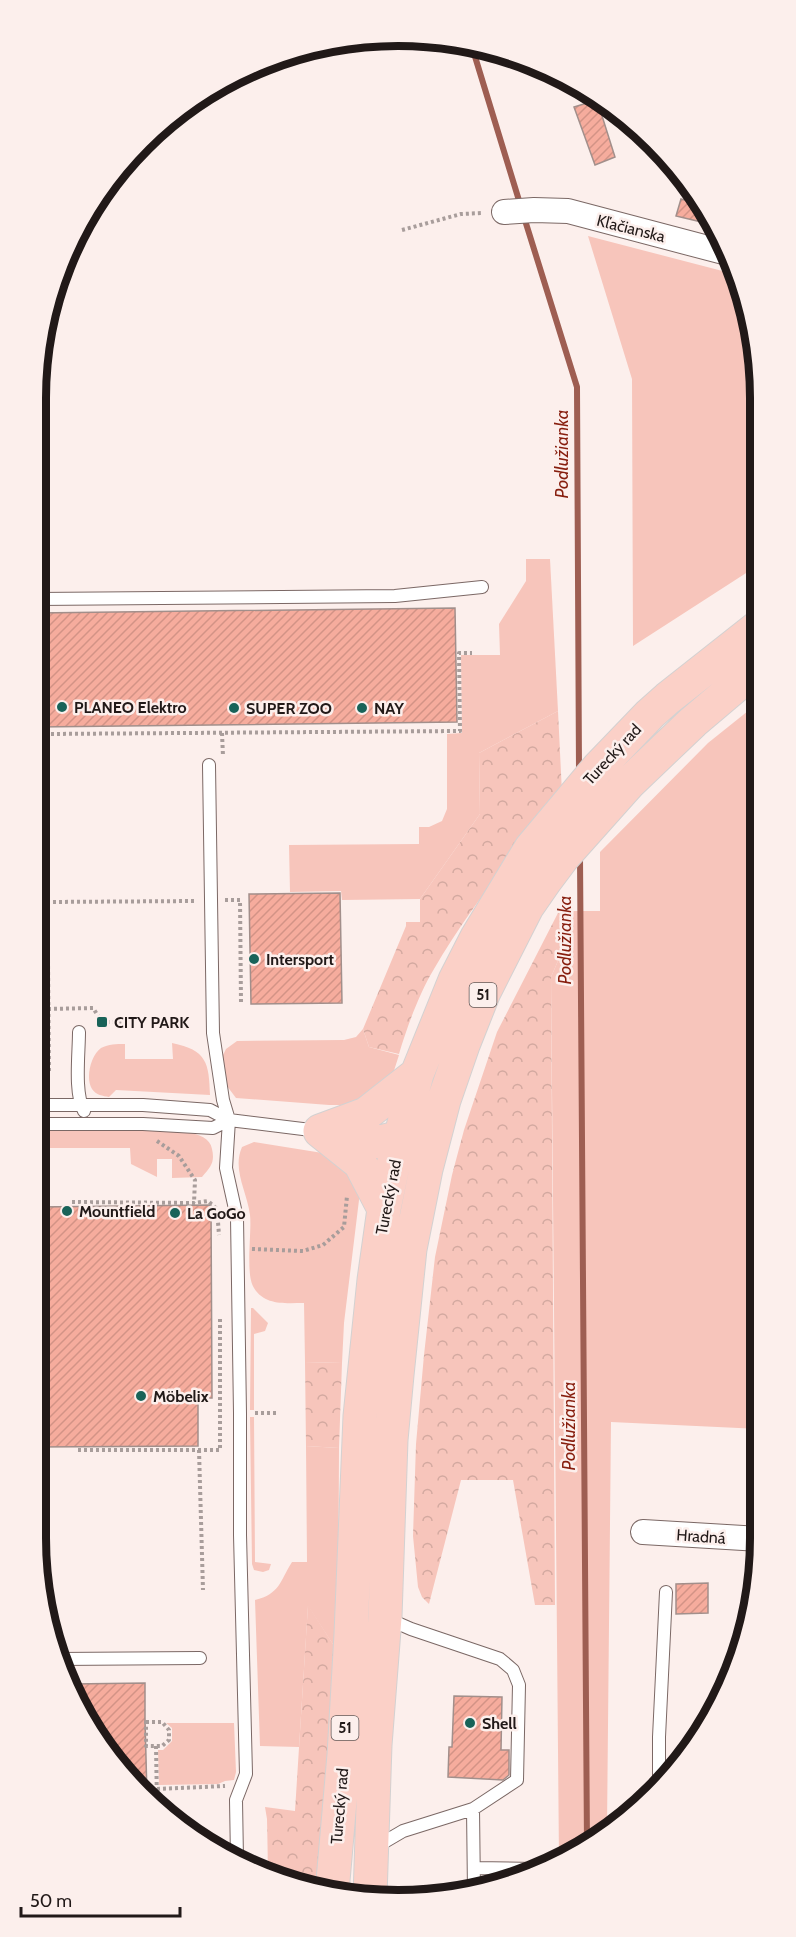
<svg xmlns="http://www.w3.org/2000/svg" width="796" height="1937" font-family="Cabin,sans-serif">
  <defs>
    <pattern id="forest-crowns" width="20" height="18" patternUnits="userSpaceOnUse" patternTransform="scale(1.5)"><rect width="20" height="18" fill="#f7c5bb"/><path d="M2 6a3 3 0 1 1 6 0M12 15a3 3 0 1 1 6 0" fill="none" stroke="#d3a9a0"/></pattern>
    <pattern id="building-hatch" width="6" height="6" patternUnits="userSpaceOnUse" patternTransform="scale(1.5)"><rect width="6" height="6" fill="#f6ac9d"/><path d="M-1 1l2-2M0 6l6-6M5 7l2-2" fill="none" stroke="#d39386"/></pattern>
  </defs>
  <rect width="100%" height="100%" fill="#fcefec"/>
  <path fill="#f7c5bb" d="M 588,236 L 734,274 L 757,350 L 757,566 L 633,646 L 632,379 Z
    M 526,559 L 550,559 L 558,711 L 479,753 L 480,814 L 420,899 L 342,900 L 341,891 L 290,892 L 289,845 L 419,844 L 419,827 L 429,827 L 442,821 L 447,809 L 447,734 L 462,733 L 461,655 L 500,655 L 499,624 L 526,581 Z
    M 758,703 L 760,1429 L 611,1422 L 607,1828 L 579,1852 L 559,1860 L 551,977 L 561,954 L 559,911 L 600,911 L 600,852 L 708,743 Z
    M 363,1029 L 369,1047 L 399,1055 L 390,1083 L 380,1094 L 344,1105 L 329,1105 L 236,1098 L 227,1086 L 222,1057 L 226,1049 L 237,1041 L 344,1040 L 356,1037 Z
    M 172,1043 C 207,1050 209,1063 210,1095 L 116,1090 L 109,1097 C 103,1096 96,1095 92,1089 C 85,1078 91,1055 101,1048 C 109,1044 116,1044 125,1044 L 125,1059 L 173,1059 Z
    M 149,1130 C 166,1131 209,1128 212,1149 C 215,1162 211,1167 202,1177 L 172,1178 L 172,1159 L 157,1159 L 157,1177 L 131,1164 L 130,1148 L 36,1148 L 36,1131 Z
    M 254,1142 L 335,1155 L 359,1185 L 359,1200 L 344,1323 L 342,1363 L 305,1362 L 304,1303 C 286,1303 265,1306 254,1288 C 245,1274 252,1233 250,1215 C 247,1191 232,1170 242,1147 Z
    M 251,1308 L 253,1308 L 268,1323 L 265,1331 L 254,1334 L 254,1410 L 250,1410 Z
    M 250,1417 L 254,1417 L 255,1562 L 271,1564 L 269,1570 L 263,1572 L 254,1570 L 252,1564 Z
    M 306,1446 L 339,1448 L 338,1652 L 308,1606 L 299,1747 L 260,1746 L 255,1600 C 280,1594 280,1581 292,1562 L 307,1562 Z
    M 166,1723 L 234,1723 L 236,1772 L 234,1780 L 225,1781 L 218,1784 L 159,1785 L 158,1750 L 163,1750 L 172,1741 L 172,1728 Z"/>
  <path fill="url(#forest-crowns)" d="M 558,711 L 562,793 C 518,851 470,906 434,969 C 419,994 407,1027 399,1054 L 369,1047 L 363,1029 L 406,926 L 406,922 L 420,922 L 420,899 L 480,814 L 479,753 Z
    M 559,911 L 561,954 L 551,977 L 555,1605 L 535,1605 L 513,1480 L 461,1480 L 429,1604 L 422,1597 L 418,1587 L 413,1536 L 416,1444 L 424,1355 L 435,1257 L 452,1175 L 464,1130 L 497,1032 Z
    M 305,1362 L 342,1363 L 339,1448 L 306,1446 Z
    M 308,1605 L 338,1652 L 322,1842 L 316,1886 L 268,1870 L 267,1819 L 265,1807 L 295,1811 Z"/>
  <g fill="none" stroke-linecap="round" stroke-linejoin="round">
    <path stroke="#9e5e52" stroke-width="6" d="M 473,50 L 521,207
      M 524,217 L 577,387 L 579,771
      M 580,857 L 587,1846"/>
  </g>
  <path fill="url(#building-hatch)" stroke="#a28f8b" stroke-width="1.5" d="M 597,100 L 615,157 L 595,165 L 574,107 Z
    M 681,199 L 700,204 L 714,225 L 676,216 Z
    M 455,608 L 457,722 L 36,727 L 36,613 Z
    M 340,893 L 342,1003 L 251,1004 L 249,894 Z
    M 211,1205 L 212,1398 L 198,1398 L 198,1446 L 36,1447 L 36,1207 Z
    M 708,1583 L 708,1613 L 676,1614 L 676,1584 Z
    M 145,1683 L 145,1720 L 147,1795 L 126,1777 L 72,1684 Z
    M 454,1696 L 502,1697 L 501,1750 L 509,1750 L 509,1775 L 503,1780 L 448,1777 L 449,1747 L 452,1747 Z"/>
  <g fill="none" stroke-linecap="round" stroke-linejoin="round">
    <defs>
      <path id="service" d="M 36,599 L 395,596 L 482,587
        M 209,765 L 213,1033 L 223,1100 L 229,1120 L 226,1168 L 237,1218 L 240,1413 L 240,1535 L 246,1774 L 236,1800 L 237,1859
        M 79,1032 C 79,1054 74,1093 84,1111
        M 36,1105 L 143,1105 L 210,1110 L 229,1120 L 319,1131
        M 36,1124 L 143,1124 L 213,1128 L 229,1120
        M 57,1659 L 200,1658
        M 659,1783 L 659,1737 L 666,1592
        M 473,1809 L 474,1892
        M 374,1848 L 403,1831 L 473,1809 L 517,1780 L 519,1685 L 513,1670 L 500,1659 L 411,1629 L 386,1618
        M 474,1868 L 535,1869"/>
      <path id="minor" d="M 504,212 L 534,210 L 568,211 L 727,253
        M 643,1532 L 760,1539"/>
      <path id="primary" d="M 320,1131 L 366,1114 L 417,1074
        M 320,1131 L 360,1163 L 384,1209
        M 322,1132 L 381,1142 L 400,1137
        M 332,1892 L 344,1755 L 351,1634 L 360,1416 L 374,1280 L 384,1209 L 394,1161 L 417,1074 L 455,980 L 477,937 L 531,848 L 598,768 L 650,714 L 668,698 L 758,627
        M 370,1897 L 375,1745 L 385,1617 L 391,1440 L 397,1375 L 410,1249 L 426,1169 L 444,1100 L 463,1045 L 484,992 L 527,907 L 545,881 L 563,857 L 629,783 L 693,722 L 758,667"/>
    </defs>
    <use href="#service" stroke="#7b6865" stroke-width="14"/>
    <use href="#minor" stroke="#7b6865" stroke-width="26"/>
    <use href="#primary" stroke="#d3d1d1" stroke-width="35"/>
    <path stroke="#a89d9b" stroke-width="4" stroke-dasharray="3 3" stroke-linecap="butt" d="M 402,230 L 461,214 L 483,213
      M 222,733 L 223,756
      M 225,900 L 240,900 L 241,1002
      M 47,902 L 196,901
      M 48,1009 L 93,1008 L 102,1022 L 135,1022
      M 49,1071 L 46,734 L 460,731 L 459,653 L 472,653
      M 157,1141 L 179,1156 L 195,1180 L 194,1203
      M 72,1202 L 194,1203 L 208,1201 L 217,1209 L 219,1235
      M 252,1249 L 303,1251 L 323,1245 L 344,1227 L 347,1196
      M 255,1413 L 278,1413
      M 78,1450 L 220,1450 L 220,1319
      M 199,1450 L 203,1590
      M 146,1722 L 162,1722 L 169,1730 L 169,1740 L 162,1746 L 146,1746 Z
      M 156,1746 L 157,1803
      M 157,1789 L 225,1786"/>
    <use href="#service" stroke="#fff" stroke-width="12"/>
    <use href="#minor" stroke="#fff" stroke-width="24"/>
    <use href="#primary" stroke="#fbd0c7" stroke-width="33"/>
  </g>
  <g fill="#196359" stroke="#fcefec" stroke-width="2">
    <circle cx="62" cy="707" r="6"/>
    <circle cx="234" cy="708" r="6"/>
    <circle cx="362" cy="708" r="6"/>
    <circle cx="254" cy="959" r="6"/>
    <rect x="96" y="1016" width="12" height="12" rx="3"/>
    <circle cx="67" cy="1211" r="6"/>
    <circle cx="175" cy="1213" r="6"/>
    <circle cx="141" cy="1396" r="6"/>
    <circle cx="470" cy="1723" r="6"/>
  </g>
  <g text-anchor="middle" stroke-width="5" stroke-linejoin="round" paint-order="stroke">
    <g fill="#fcefec" stroke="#635958" stroke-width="1.5">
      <rect x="469.5" y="983" width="27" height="24" rx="4.5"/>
      <rect x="331.5" y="1716" width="27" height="24" rx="4.5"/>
    </g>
    <g font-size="15" font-weight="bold" fill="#211918">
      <text x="483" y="1000">51</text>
      <text x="345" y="1733">51</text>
    </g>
    <g font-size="16" fill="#211918" stroke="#fcefec">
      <text transform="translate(631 228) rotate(14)" y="6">Kľačianska</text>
      <text transform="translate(612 754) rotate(-47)" y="6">Turecký rad</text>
      <text transform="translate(388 1197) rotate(-79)" y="6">Turecký rad</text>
      <text transform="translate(701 1536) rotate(4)" y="6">Hradná</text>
      <text transform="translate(339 1806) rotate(-85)" y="6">Turecký rad</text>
    </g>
    <g font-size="16" font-weight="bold" fill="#211918" stroke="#fcefec" text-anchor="start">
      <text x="74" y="713">PLANEO Elektro</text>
      <text x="246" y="714">SUPER ZOO</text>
      <text x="374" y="714">NAY</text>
      <text x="266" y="965">Intersport</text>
      <text x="114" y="1028">CITY PARK</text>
      <text x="79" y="1217">Mountfield</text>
      <text x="187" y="1219">La GoGo</text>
      <text x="153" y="1402">Möbelix</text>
      <text x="482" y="1729">Shell</text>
    </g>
    <g font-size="18" font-style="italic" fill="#871e0e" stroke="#fcefec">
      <text transform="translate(562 454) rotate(-90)" y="6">Podlužianka</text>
      <text transform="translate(565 940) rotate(-90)" y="6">Podlužianka</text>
      <text transform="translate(569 1426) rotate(-90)" y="6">Podlužianka</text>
    </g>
  </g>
  <path d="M0 0H796V1937H0ZM398 46H398A352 352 0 0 1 750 398V1538A352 352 0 0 1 398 1890H398A352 352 0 0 1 46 1538V398A352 352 0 0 1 398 46Z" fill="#fcefec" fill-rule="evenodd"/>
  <path fill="none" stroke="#211918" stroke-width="8" d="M398 46H398A352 352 0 0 1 750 398V1538A352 352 0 0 1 398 1890H398A352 352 0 0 1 46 1538V398A352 352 0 0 1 398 46Z"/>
  <path d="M21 1907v9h159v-9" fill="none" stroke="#211918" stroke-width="3"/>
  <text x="30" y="1907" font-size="18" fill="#211918" stroke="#fcefec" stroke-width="4.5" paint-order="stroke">50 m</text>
</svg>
